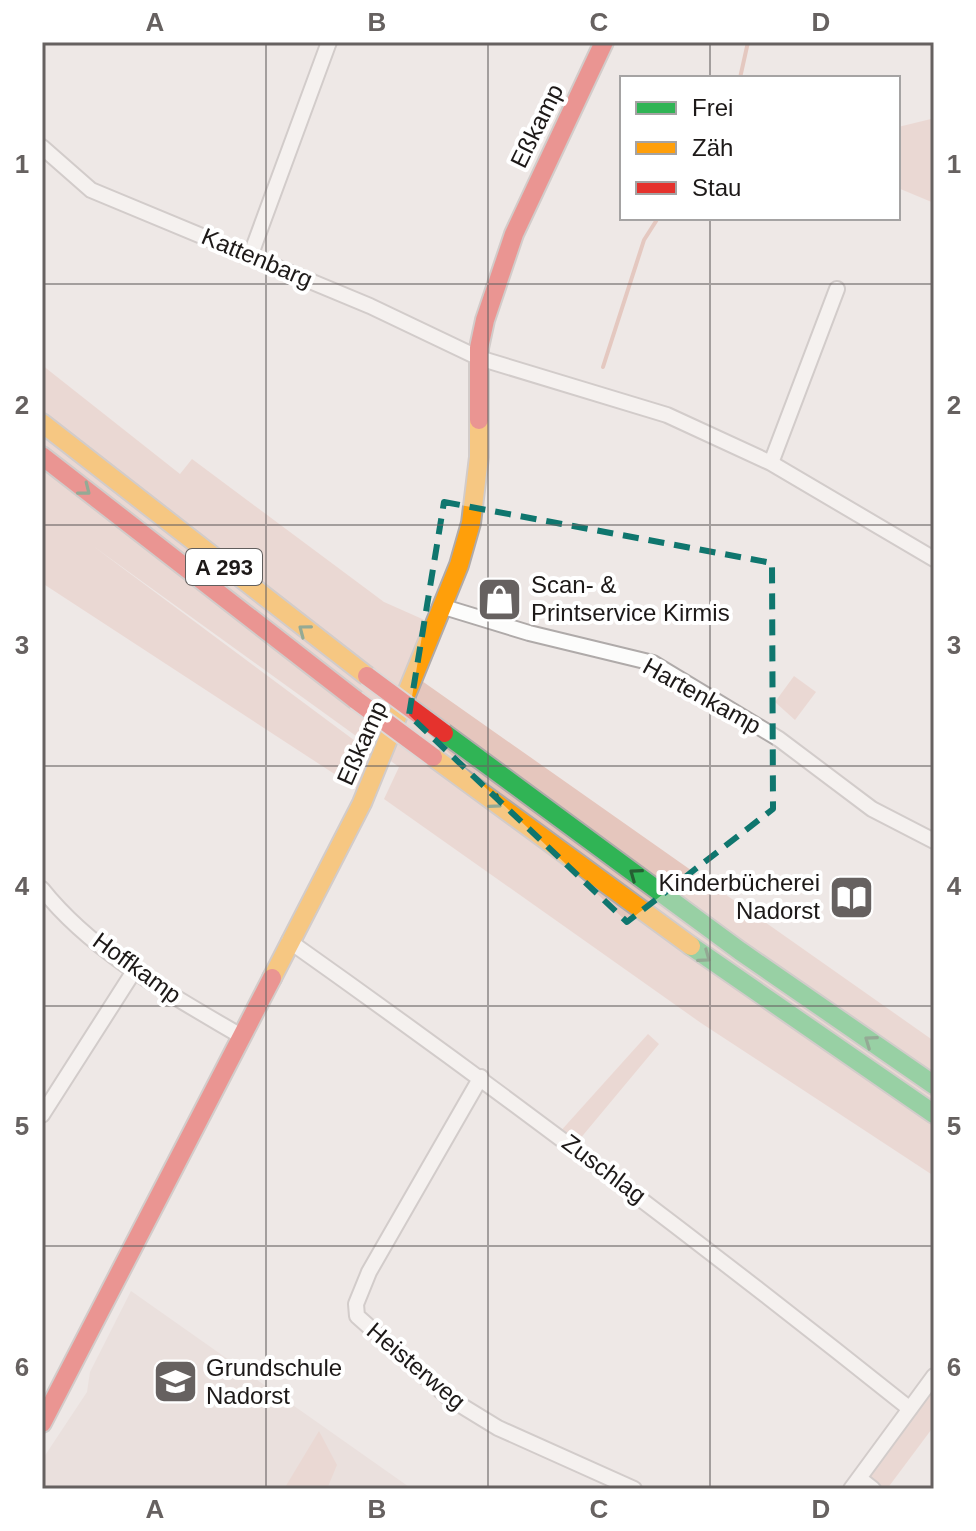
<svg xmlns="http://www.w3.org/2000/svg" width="976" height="1531" font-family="Arial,sans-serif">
  <rect width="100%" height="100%" fill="#eee8e6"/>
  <path fill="#e4d7d3" d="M 131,1291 L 412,1489 L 42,1489 L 42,1460 L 87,1392 L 90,1372 Z"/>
  <path fill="#e5c6bd" d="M 931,119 L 934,124 L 934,203 L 898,188 L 898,127 Z
    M 42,365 L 180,474 L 192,459 L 384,602 L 429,622 L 422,681 L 934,1041 L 934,1176 L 701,1023 L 384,799 L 399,767 L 93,546 L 374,755 L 359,790 L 42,583 Z
    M 794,676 L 816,692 L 795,720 L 775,702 Z
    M 648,1034 L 659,1044 L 574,1146 L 558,1134 Z
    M 934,1387 L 934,1426 L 887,1489 L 858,1489 Z
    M 319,1431 L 337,1465 L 327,1489 L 284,1489 Z"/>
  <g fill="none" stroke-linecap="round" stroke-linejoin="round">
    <path stroke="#d8a393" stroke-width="4" d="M 740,78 L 748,42
      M 603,367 L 644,240 L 658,218"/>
    <defs>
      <path id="street" d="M 42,147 L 91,190 L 370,306 L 479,358 L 667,415 L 771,463 L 934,559
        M 251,254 L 329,42
        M 771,463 L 837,289
        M 444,607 L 529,633 L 653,663 L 779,739 L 872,809 L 934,841
        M 42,889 C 93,953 171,995 241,1036
        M 289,941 C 501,1091 707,1247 910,1409
        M 481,1077 L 369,1272 L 356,1304 L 357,1316 L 449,1398 L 498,1428 L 634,1489
        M 42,1115 L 134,971
        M 859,1478 L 873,1489
        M 851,1489 L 934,1376"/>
      <path id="fast" d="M 444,733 L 740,951 L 934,1085
        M 691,946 L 934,1114"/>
      <path id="slow" d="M 42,423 L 367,676
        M 433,757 L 691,946
        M 272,978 L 362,803 L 459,565 L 471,523 L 479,457 L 479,420"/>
      <path id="jam" d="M 479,420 L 479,348 L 485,320 L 514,234 L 604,42
        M 42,456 L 356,700
        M 42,1423 L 272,978"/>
    </defs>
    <use href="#street" stroke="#afaaa9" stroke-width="18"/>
    <use href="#fast" stroke="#afaaa9" stroke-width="22"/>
    <use href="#slow" stroke="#afaaa9" stroke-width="22"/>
    <use href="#jam" stroke="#afaaa9" stroke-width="22"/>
    <use href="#street" stroke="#fcfcfb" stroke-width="14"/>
    <use href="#fast" stroke="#30b455" stroke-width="18"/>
    <use href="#slow" stroke="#ff9f0a" stroke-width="18"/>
    <use href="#jam" stroke="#e5322d" stroke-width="18"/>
    <defs>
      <path id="jam-bridge" d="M 367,676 L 444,733
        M 356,700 L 433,757"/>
    </defs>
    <use href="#jam-bridge" stroke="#c7c5c4" stroke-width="22" stroke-linecap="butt"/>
    <use href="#jam-bridge" stroke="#e5322d" stroke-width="18"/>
  </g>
  <defs><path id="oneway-chevron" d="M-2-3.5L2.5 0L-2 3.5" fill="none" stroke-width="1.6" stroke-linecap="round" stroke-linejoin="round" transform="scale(2)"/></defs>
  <g stroke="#265f33">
    <use href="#oneway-chevron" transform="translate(85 490) rotate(38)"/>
    <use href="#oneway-chevron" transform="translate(304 630) rotate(-143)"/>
    <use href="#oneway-chevron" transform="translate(496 803) rotate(36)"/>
    <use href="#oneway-chevron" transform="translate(635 874) rotate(-144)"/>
    <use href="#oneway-chevron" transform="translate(705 957) rotate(36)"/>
    <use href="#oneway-chevron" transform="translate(870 1041) rotate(-145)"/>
  </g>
  <path d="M0 0H976V1531H0ZM 444,502 L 772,563 L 773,809 L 627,922 L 409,715 Z" fill="#eee8e6" fill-opacity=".55" fill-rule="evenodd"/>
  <path fill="none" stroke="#0f766e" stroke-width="6" stroke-dasharray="16 10" stroke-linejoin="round" d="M 444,502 L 772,563 L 773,809 L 627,922 L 409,715 Z"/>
  <path fill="none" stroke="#666160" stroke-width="2" stroke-opacity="0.55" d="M 266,42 L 266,1489M 488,42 L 488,1489M 710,42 L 710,78M 710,218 L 710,1489M 42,284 L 934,284M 42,525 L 934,525M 42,766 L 934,766M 42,1006 L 934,1006M 42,1246 L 934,1246"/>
  <defs>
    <symbol id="shop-square" viewBox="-11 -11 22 22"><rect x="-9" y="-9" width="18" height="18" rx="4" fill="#666160" stroke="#fff"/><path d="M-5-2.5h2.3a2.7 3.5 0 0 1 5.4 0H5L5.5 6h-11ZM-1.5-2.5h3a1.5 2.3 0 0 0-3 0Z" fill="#fff"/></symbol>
    <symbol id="library-square" viewBox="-11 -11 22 22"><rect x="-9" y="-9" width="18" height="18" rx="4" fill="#666160" stroke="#fff"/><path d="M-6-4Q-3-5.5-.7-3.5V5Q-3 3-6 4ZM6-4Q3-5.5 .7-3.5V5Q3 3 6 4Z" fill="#fff"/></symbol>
    <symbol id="school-square" viewBox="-11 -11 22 22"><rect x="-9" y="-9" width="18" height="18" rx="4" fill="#666160" stroke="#fff"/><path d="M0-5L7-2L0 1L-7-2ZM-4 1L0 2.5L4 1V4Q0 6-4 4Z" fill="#fff"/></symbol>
  </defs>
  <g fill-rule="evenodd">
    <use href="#shop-square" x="474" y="574" width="51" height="51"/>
    <use href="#library-square" x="826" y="872" width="51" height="51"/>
    <use href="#school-square" x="150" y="1356" width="51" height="51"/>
  </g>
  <g text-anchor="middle" stroke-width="8" stroke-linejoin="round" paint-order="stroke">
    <rect fill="#fff" stroke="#615e5d" stroke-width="2" x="186" y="549" width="76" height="36" rx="6"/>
    <g font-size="22" font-weight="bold" fill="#1d1918">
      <text x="224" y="575">A 293</text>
    </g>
    <g font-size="24" fill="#1d1918" stroke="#fff">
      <text transform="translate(537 126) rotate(-64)" y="8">Eßkamp</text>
      <text transform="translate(257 258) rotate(23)" y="8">Kattenbarg</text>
      <text transform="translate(702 696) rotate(29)" y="8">Hartenkamp</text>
      <text transform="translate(362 743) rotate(-66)" y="8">Eßkamp</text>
      <text transform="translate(137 968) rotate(36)" y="8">Hoffkamp</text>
      <text transform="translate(604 1169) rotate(37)" y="8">Zuschlag</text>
      <text transform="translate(416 1366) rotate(40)" y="8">Heisterweg</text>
    </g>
    <g font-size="24" fill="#1d1918" stroke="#fff" text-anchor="start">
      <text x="531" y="593">Scan- &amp;<tspan x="531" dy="28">Printservice Kirmis</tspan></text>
      <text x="820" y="891" text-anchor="end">Kinderbücherei<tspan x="820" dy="28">Nadorst</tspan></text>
      <text x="206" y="1376">Grundschule<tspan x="206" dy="28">Nadorst</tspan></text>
    </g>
  </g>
  <rect width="976" height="1531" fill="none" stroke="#ffffff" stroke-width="88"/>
  <rect x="620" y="76" width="280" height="144" fill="#ffffff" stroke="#a5a3a3" stroke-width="2"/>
  <rect x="636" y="102" width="40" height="12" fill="#30b455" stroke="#a5a3a3" stroke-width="2"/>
  <text x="692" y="116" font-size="24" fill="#1d1918">Frei</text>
  <rect x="636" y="142" width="40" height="12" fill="#ff9f0a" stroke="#a5a3a3" stroke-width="2"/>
  <text x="692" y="156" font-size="24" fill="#1d1918">Zäh</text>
  <rect x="636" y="182" width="40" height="12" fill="#e5322d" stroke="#a5a3a3" stroke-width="2"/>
  <text x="692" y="196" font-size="24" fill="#1d1918">Stau</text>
  <rect x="44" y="44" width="888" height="1443" fill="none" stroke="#666160" stroke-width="3"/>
  <g font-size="26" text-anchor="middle" font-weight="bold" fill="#666160">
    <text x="155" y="31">A</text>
    <text x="377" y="31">B</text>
    <text x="599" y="31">C</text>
    <text x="821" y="31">D</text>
    <text x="22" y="173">1</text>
    <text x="954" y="173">1</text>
    <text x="22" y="414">2</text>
    <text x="954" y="414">2</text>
    <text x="22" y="654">3</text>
    <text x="954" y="654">3</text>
    <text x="22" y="895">4</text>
    <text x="954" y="895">4</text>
    <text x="22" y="1135">5</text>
    <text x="954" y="1135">5</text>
    <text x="22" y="1376">6</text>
    <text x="954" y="1376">6</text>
    <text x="155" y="1518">A</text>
    <text x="377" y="1518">B</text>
    <text x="599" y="1518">C</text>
    <text x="821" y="1518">D</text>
  </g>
</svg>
